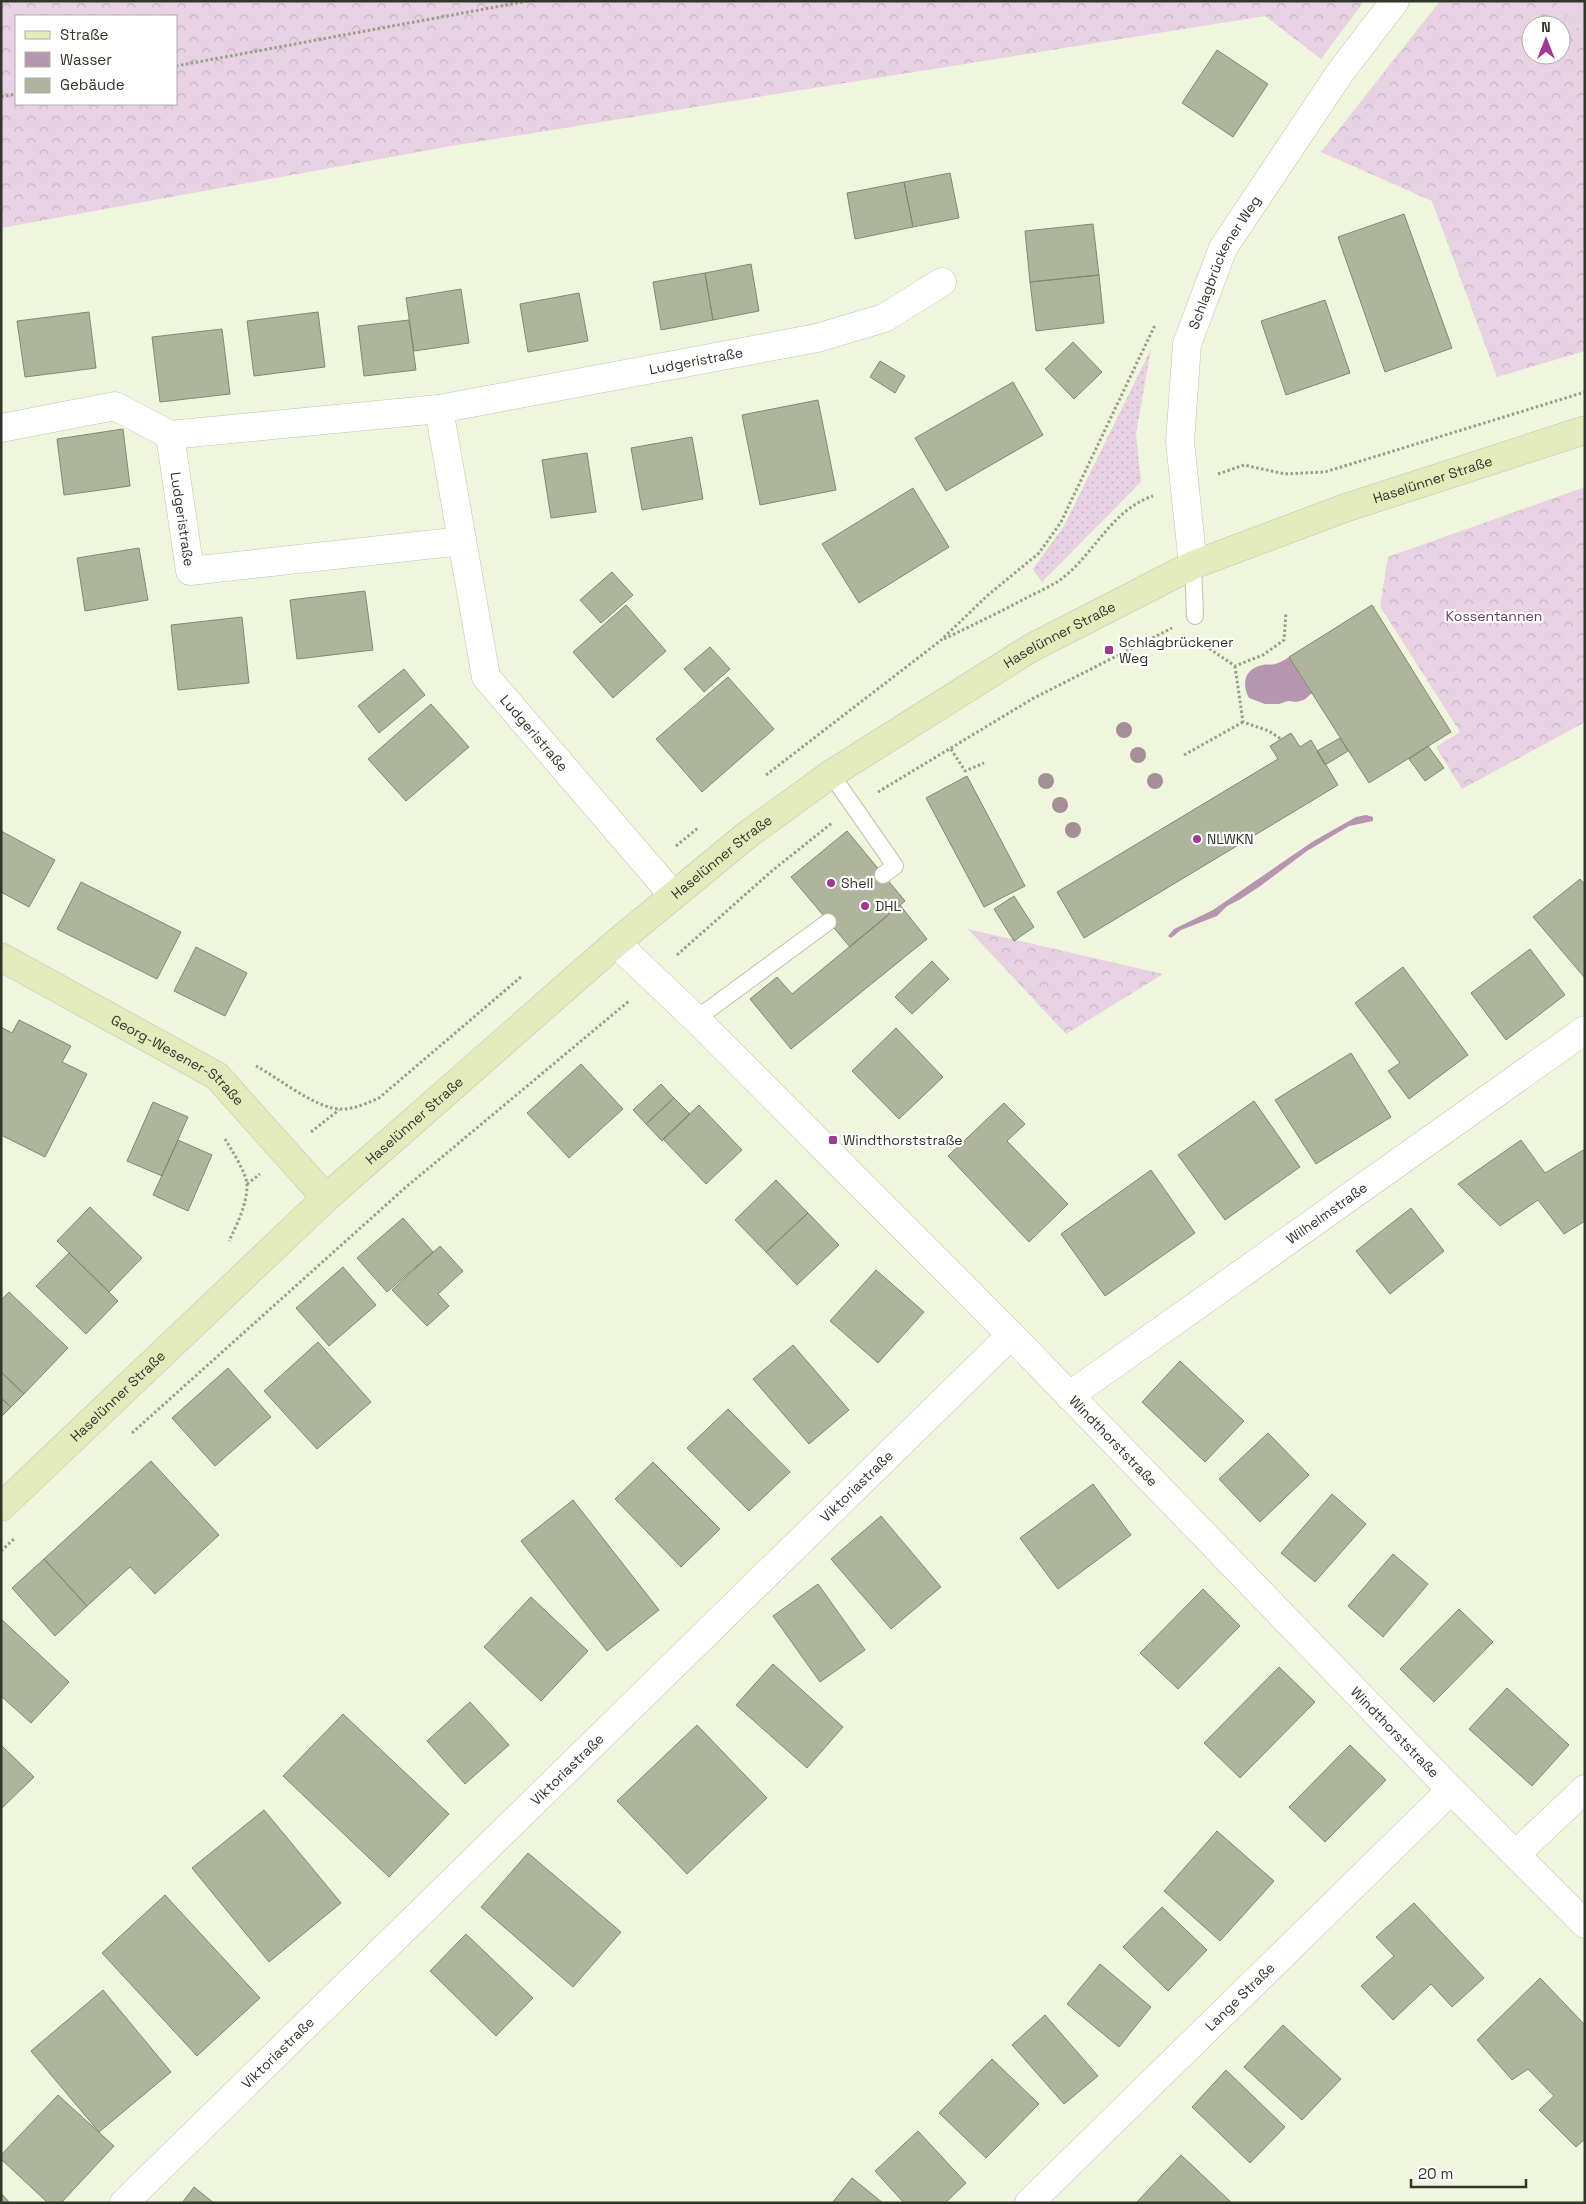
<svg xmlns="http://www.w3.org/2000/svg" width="1586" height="2204" font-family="'Space Grotesk',sans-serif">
  <defs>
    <pattern id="grass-dots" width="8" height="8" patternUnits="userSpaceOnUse" patternTransform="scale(1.25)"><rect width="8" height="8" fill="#e7d1e2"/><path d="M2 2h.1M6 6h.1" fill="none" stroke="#c7b4c2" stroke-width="1.8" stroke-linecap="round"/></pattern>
    <pattern id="forest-crowns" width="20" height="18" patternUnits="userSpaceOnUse" patternTransform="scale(1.25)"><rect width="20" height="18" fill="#e7d1e2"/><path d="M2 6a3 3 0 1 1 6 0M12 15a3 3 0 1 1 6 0" fill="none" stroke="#c7b4c2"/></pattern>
  </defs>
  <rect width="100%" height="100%" fill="#eff6dd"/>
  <path fill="url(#grass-dots)" d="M 1151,349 L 1136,434 L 1141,482 L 1042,582 L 1033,569 L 1064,526 Z"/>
  <path fill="url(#forest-crowns)" fill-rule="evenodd" d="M 1,1 L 1364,1 L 1321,59 L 1265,16 L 451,146 L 1,228 ZM 16,16 L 176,16 L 176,104 L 16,104 Z
    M 1440,1 L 1585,1 L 1585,351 L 1497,377 L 1432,201 L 1321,152 ZM 1531,25 L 1561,25 L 1561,55 L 1531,55 Z
    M 1585,487 L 1585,722 L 1462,789 L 1436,747 L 1460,732 L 1380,606 L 1388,557 Z
    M 968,929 L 1163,974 L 1066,1034 Z"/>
  <path fill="#e7d1e2" d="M 1554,1 L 1585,1 L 1585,35 Z"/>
  <path fill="#b596ae" d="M 1289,657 L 1312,693 L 1304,700 L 1296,702 L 1288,701 L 1279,704 L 1265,704 L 1249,698 C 1241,683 1245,668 1263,665 C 1266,664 1271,665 1275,664 C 1279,663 1285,660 1289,657 Z
    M 1366,815 L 1373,817 L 1373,821 L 1349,826 L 1307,851 L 1259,887 L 1239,900 L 1227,906 L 1217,916 L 1181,930 L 1171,938 L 1168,936 L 1174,929 L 1213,910 L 1312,842 L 1356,817 Z"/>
  <path fill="#afb59d" stroke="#828872" d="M 1217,50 L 1268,84 L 1233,137 L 1182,103 Z
    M 950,173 L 959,218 L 913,227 L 904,182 Z
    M 904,182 L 913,227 L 855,239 L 847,193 Z
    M 1404,214 L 1452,348 L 1385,372 L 1338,237 Z
    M 1093,224 L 1099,275 L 1030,282 L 1025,231 Z
    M 751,264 L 759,311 L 713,320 L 705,273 Z
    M 705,273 L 713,320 L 661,330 L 653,282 Z
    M 1099,275 L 1104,323 L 1036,331 L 1030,282 Z
    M 461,289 L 469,343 L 414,351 L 406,298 Z
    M 579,293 L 588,341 L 528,352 L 520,304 Z
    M 1325,300 L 1350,373 L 1286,395 L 1261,321 Z
    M 89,312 L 96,368 L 25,377 L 17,321 Z
    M 318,312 L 325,367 L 254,376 L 247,321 Z
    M 409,320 L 416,370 L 364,376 L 358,326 Z
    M 222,329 L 230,394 L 160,402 L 152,337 Z
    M 1073,342 L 1102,372 L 1074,399 L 1045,369 Z
    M 880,361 L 905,376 L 895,393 L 870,377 Z
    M 1013,382 L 1043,435 L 946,491 L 915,438 Z
    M 818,400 L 836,490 L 760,505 L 742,415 Z
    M 123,429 L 130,486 L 64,495 L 57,439 Z
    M 692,437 L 703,499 L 642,510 L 631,448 Z
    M 587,453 L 596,512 L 551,518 L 542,460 Z
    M 913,488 L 949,547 L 859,603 L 822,544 Z
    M 139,548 L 148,600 L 85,611 L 77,558 Z
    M 612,572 L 633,595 L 601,623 L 580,600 Z
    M 365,591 L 373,650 L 297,659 L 290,600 Z
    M 626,605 L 666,651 L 613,698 L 573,652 Z
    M 1372,605 L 1451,732 L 1369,783 L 1289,657 Z
    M 242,617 L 249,683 L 178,690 L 171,625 Z
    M 710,647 L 730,669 L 704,692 L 684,669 Z
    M 404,669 L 425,695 L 379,733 L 358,706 Z
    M 728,677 L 774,729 L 702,792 L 656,739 Z
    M 431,704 L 469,747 L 406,801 L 368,759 Z
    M 1291,733 L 1300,747 L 1311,740 L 1338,785 L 1084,938 L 1057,892 L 1278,759 L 1270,746 Z
    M 1340,738 L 1348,751 L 1325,765 L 1317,751 Z
    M 1428,746 L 1444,768 L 1425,781 L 1409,759 Z
    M 967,776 L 1025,886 L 984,907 L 926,798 Z
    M 1,831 L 55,860 L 29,907 L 1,892 Z
    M 847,831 L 905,901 L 850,947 L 791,877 Z
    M 1580,879 L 1585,885 L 1585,978 L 1533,917 Z
    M 81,882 L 181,932 L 157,979 L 57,929 Z
    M 1014,896 L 1034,927 L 1014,941 L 994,909 Z
    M 900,905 L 927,939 L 791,1049 L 750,999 L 777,977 L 792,994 Z
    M 196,947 L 247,973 L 225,1016 L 174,991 Z
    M 1530,949 L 1565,995 L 1506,1040 L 1471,993 Z
    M 932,961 L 949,979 L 912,1014 L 895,997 Z
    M 1403,967 L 1468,1055 L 1409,1099 L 1388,1071 L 1400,1063 L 1355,1003 Z
    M 19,1020 L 71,1046 L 62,1062 L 87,1074 L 45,1157 L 1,1135 L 1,1027 L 12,1033 Z
    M 896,1028 L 943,1077 L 899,1119 L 852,1071 Z
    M 1351,1053 L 1391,1117 L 1316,1164 L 1275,1100 Z
    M 581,1064 L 623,1109 L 569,1158 L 527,1113 Z
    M 661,1084 L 674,1098 L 646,1124 L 633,1110 Z
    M 674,1098 L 690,1114 L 662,1141 L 646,1124 Z
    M 1254,1101 L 1300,1167 L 1225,1220 L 1178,1155 Z
    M 153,1102 L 188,1117 L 162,1176 L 127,1161 Z
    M 1004,1103 L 1025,1124 L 1007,1141 L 1068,1204 L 1029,1242 L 948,1156 Z
    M 699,1105 L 742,1150 L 706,1184 L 663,1139 Z
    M 178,1140 L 212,1155 L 188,1211 L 153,1195 Z
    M 1521,1140 L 1545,1173 L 1585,1149 L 1585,1221 L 1564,1234 L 1538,1200 L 1500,1226 L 1458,1184 Z
    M 1151,1170 L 1195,1233 L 1105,1296 L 1061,1234 Z
    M 776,1180 L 808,1213 L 766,1252 L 735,1220 Z
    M 90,1207 L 142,1258 L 109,1292 L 57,1241 Z
    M 1411,1208 L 1444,1251 L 1390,1294 L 1356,1251 Z
    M 808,1213 L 839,1245 L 797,1285 L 766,1252 Z
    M 403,1218 L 433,1252 L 387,1292 L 357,1258 Z
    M 440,1246 L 463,1271 L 438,1294 L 449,1306 L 427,1326 L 392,1290 Z
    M 69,1253 L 118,1301 L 86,1334 L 36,1286 Z
    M 343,1267 L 376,1305 L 329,1346 L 296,1308 Z
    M 876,1270 L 924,1312 L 878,1363 L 830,1321 Z
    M 9,1292 L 68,1348 L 24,1394 L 1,1372 L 1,1300 Z
    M 318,1342 L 371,1402 L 317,1449 L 264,1391 Z
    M 793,1345 L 849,1410 L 809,1444 L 753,1379 Z
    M 1180,1361 L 1244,1421 L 1205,1462 L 1142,1402 Z
    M 228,1368 L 271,1417 L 215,1466 L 172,1418 Z
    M 1,1372 L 24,1394 L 11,1407 L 1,1398 Z
    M 1,1398 L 11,1407 L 1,1417 Z
    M 728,1409 L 790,1472 L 749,1511 L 687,1448 Z
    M 1268,1433 L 1309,1475 L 1260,1522 L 1219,1479 Z
    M 151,1461 L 219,1535 L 155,1594 L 130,1567 L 87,1606 L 44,1559 Z
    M 653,1462 L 720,1529 L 681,1567 L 615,1499 Z
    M 1093,1484 L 1131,1535 L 1058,1589 L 1020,1538 Z
    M 1332,1494 L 1366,1524 L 1315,1582 L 1281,1553 Z
    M 573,1500 L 659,1610 L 607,1651 L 521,1541 Z
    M 881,1516 L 941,1587 L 891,1629 L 831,1559 Z
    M 1393,1554 L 1428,1584 L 1383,1637 L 1348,1606 Z
    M 44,1559 L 87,1606 L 55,1636 L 12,1588 Z
    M 818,1584 L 865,1650 L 820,1682 L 773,1616 Z
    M 1203,1589 L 1240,1626 L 1178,1689 L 1140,1653 Z
    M 531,1597 L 588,1651 L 541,1701 L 484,1647 Z
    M 1459,1609 L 1493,1642 L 1434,1702 L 1400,1669 Z
    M 1,1619 L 69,1682 L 31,1723 L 1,1696 Z
    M 773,1664 L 843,1727 L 807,1768 L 736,1705 Z
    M 1279,1667 L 1315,1702 L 1240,1778 L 1204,1743 Z
    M 1507,1688 L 1569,1745 L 1532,1786 L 1469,1729 Z
    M 470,1702 L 509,1745 L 465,1784 L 427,1741 Z
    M 343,1714 L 449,1814 L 389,1877 L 283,1776 Z
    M 697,1725 L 767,1798 L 687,1874 L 617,1801 Z
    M 1,1745 L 34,1777 L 1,1809 Z
    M 1350,1745 L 1386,1780 L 1325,1842 L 1289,1807 Z
    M 264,1810 L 341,1903 L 269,1962 L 192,1868 Z
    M 1217,1831 L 1274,1881 L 1220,1941 L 1164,1891 Z
    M 528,1853 L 621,1932 L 573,1987 L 481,1907 Z
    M 165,1895 L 260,1998 L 197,2056 L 102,1953 Z
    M 1414,1903 L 1484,1978 L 1452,2007 L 1431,1984 L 1393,2020 L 1361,1986 L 1394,1956 L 1376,1937 Z
    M 1162,1907 L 1207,1950 L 1168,1991 L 1123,1947 Z
    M 466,1934 L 533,1998 L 496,2036 L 430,1971 Z
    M 1100,1964 L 1151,2007 L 1119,2047 L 1067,2004 Z
    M 1540,1978 L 1585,2025 L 1585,2139 L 1576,2147 L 1539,2110 L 1554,2096 L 1528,2069 L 1512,2080 L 1477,2040 Z
    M 103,1990 L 171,2072 L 99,2132 L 31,2051 Z
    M 1045,2015 L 1098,2076 L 1064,2104 L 1012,2045 Z
    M 1283,2025 L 1341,2079 L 1302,2120 L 1244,2067 Z
    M 992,2059 L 1039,2104 L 986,2158 L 939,2113 Z
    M 1226,2070 L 1285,2127 L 1250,2163 L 1192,2107 Z
    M 58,2095 L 114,2146 L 61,2203 L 48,2203 L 1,2159 L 1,2155 Z
    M 918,2131 L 966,2183 L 945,2203 L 904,2203 L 875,2171 Z
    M 1181,2155 L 1232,2203 L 1136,2203 Z
    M 852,2178 L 883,2203 L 832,2203 Z
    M 194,2187 L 214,2203 L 182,2203 Z
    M 1,2193 L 10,2203 L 1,2203 Z"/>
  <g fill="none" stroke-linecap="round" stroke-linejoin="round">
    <defs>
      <path id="lane" d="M 1193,565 L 1195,616
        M 831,774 L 895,866 L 883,875
        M 696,1019 L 828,922"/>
      <g id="street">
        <path id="s1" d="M 439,409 L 486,677 L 673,895"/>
        <path id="s2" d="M 1,428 L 115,406 L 170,435 L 439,409 L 817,338 L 884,318 L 942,282"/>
        <path id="s3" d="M 170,435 L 190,571 L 462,541"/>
        <path id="s4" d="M 1193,565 L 1180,442 L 1187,344 L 1223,248 L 1339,74 L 1395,1"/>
        <path id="s5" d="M 616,943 L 696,1019 L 1011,1335 L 1451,1790 L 1585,1924"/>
        <path id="s6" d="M 1069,1396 L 1585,1030"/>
        <path d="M 1516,1854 L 1585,1789"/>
        <path id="s7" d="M 124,2203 L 1011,1335"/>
        <path id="s8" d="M 1029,2203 L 1451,1790"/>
      </g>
      <g id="secondary">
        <path id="s9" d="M 1,957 L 217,1076 L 326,1198"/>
        <path id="s10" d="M 1,1507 L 326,1198 L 616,943 L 747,835 L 831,774 L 1031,648 L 1193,565 L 1345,508 L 1585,430"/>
      </g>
    </defs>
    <use href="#lane" stroke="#bdc4ac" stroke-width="18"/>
    <use href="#street" stroke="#bdc4ac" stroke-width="29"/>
    <use href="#secondary" stroke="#bdc4ac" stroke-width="29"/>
    <path stroke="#999f8c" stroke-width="3" stroke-dasharray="2.5 2.5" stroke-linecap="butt" d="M 176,66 L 528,1
      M 1,97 L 16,94
      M 1218,474 L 1244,465 L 1285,474 L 1325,472 L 1585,392
      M 944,639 C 973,625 1002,611 1030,596 C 1040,591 1051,586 1060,580 C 1094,555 1111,510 1153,496
      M 1201,643 L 1235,666 L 1263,655 L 1284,640 L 1286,612
      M 1235,666 L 1243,722 L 1269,731 L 1281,739
      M 951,749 L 965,771 L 984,763
      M 1184,755 L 1243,722
      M 766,775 L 940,641 L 988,595 L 1039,553 L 1061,522 L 1155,325
      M 878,792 L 1032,699 L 1172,628
      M 676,846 L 698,828
      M 677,955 L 773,870 L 832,823
      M 256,1066 C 279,1078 317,1110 342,1109 C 355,1109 367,1103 379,1098 L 522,976
      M 311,1132 L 339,1110
      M 225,1139 C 231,1149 247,1174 247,1185 C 247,1205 237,1224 229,1241
      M 247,1184 L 260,1174
      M 132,1433 L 406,1187 L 629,1001
      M 1,1551 L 14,1539"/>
    <use href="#lane" stroke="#fff" stroke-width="16"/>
    <use href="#street" stroke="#fff" stroke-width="28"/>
    <use href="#secondary" stroke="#e4ecbd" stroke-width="28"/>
  </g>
  <g fill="#a48f97">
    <circle cx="1124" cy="730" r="8"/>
    <circle cx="1138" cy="755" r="8"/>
    <circle cx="1046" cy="781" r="8"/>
    <circle cx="1155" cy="781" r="8"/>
    <circle cx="1060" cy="805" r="8"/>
    <circle cx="1073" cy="830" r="8"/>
  </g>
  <g fill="#a43694" stroke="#fff" stroke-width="2">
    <rect x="1104" y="645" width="10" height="10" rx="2.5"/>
    <circle cx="1197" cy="839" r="5"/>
    <circle cx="831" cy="883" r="5"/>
    <circle cx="865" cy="906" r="5"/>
    <rect x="828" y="1135" width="10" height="10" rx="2.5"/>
  </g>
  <g text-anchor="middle" stroke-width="4.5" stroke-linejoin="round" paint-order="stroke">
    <g font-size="14" fill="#32352b" stroke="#fff">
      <text dy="5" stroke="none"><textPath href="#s4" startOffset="312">Schlagbrückener Weg</textPath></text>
      <text dy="5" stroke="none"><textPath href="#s2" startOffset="710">Ludgeristraße</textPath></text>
      <text dy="5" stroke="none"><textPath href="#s10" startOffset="1781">Haselünner Straße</textPath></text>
      <text dy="5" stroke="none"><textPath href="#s3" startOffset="85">Ludgeristraße</textPath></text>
      <text dy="5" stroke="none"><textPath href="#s10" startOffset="1376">Haselünner Straße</textPath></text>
      <text dy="5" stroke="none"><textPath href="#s1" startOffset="346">Ludgeristraße</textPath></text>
      <text dy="5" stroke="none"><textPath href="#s10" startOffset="971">Haselünner Straße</textPath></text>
      <text dy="5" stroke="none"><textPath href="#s9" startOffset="205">Georg-Wesener-Straße</textPath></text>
      <text dy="5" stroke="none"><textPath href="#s10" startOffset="566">Haselünner Straße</textPath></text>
      <text dy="5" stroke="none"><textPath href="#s6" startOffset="316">Wilhelmstraße</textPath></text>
      <text dy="5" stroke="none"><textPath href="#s10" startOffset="161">Haselünner Straße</textPath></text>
      <text dy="5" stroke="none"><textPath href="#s5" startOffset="704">Windthorststraße</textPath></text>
      <text dy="5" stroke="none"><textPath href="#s7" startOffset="1025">Viktoriastraße</textPath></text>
      <text dy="5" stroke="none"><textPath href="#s5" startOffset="1109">Windthorststraße</textPath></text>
      <text dy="5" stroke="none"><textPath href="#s7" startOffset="620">Viktoriastraße</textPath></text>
      <text dy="5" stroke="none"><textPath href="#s8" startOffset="295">Lange Straße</textPath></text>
      <text dy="5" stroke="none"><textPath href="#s7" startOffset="215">Viktoriastraße</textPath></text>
    </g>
    <g font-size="14" fill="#673b5e" stroke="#fff">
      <text x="1494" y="621">Kossentannen</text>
    </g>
    <g font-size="14" fill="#32352b" stroke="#fff" text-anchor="start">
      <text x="1119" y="647">Schlagbrückener<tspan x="1119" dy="16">Weg</tspan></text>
      <text x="1207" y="844">NLWKN</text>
      <text x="841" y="888">Shell</text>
      <text x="875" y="911">DHL</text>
      <text x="843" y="1145">Windthorststraße</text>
    </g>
  </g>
  <rect width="1586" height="2204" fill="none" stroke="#32352b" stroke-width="5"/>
  <rect x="15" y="15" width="162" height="90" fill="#ffffff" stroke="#adaeaa"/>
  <rect x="25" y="31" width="25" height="8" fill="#e4ecbd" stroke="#adaeaa"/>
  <text x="60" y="40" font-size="15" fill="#32352b">Straße</text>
  <rect x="25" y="52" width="25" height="15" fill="#b596ae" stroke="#adaeaa"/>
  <text x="60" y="65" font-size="15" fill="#32352b">Wasser</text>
  <rect x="25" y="78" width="25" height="15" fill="#afb59d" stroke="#adaeaa"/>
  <text x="60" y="90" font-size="15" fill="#32352b">Gebäude</text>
  <g transform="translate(1546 40)"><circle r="24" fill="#ffffff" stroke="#adaeaa"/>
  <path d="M0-4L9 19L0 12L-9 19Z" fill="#a43694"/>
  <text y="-8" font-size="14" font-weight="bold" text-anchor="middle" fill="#32352b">N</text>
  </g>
  <path d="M1411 2179v8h115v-8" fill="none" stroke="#32352b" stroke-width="2.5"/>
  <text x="1418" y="2179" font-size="15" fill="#32352b" stroke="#ffffff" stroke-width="4" paint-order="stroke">20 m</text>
</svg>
